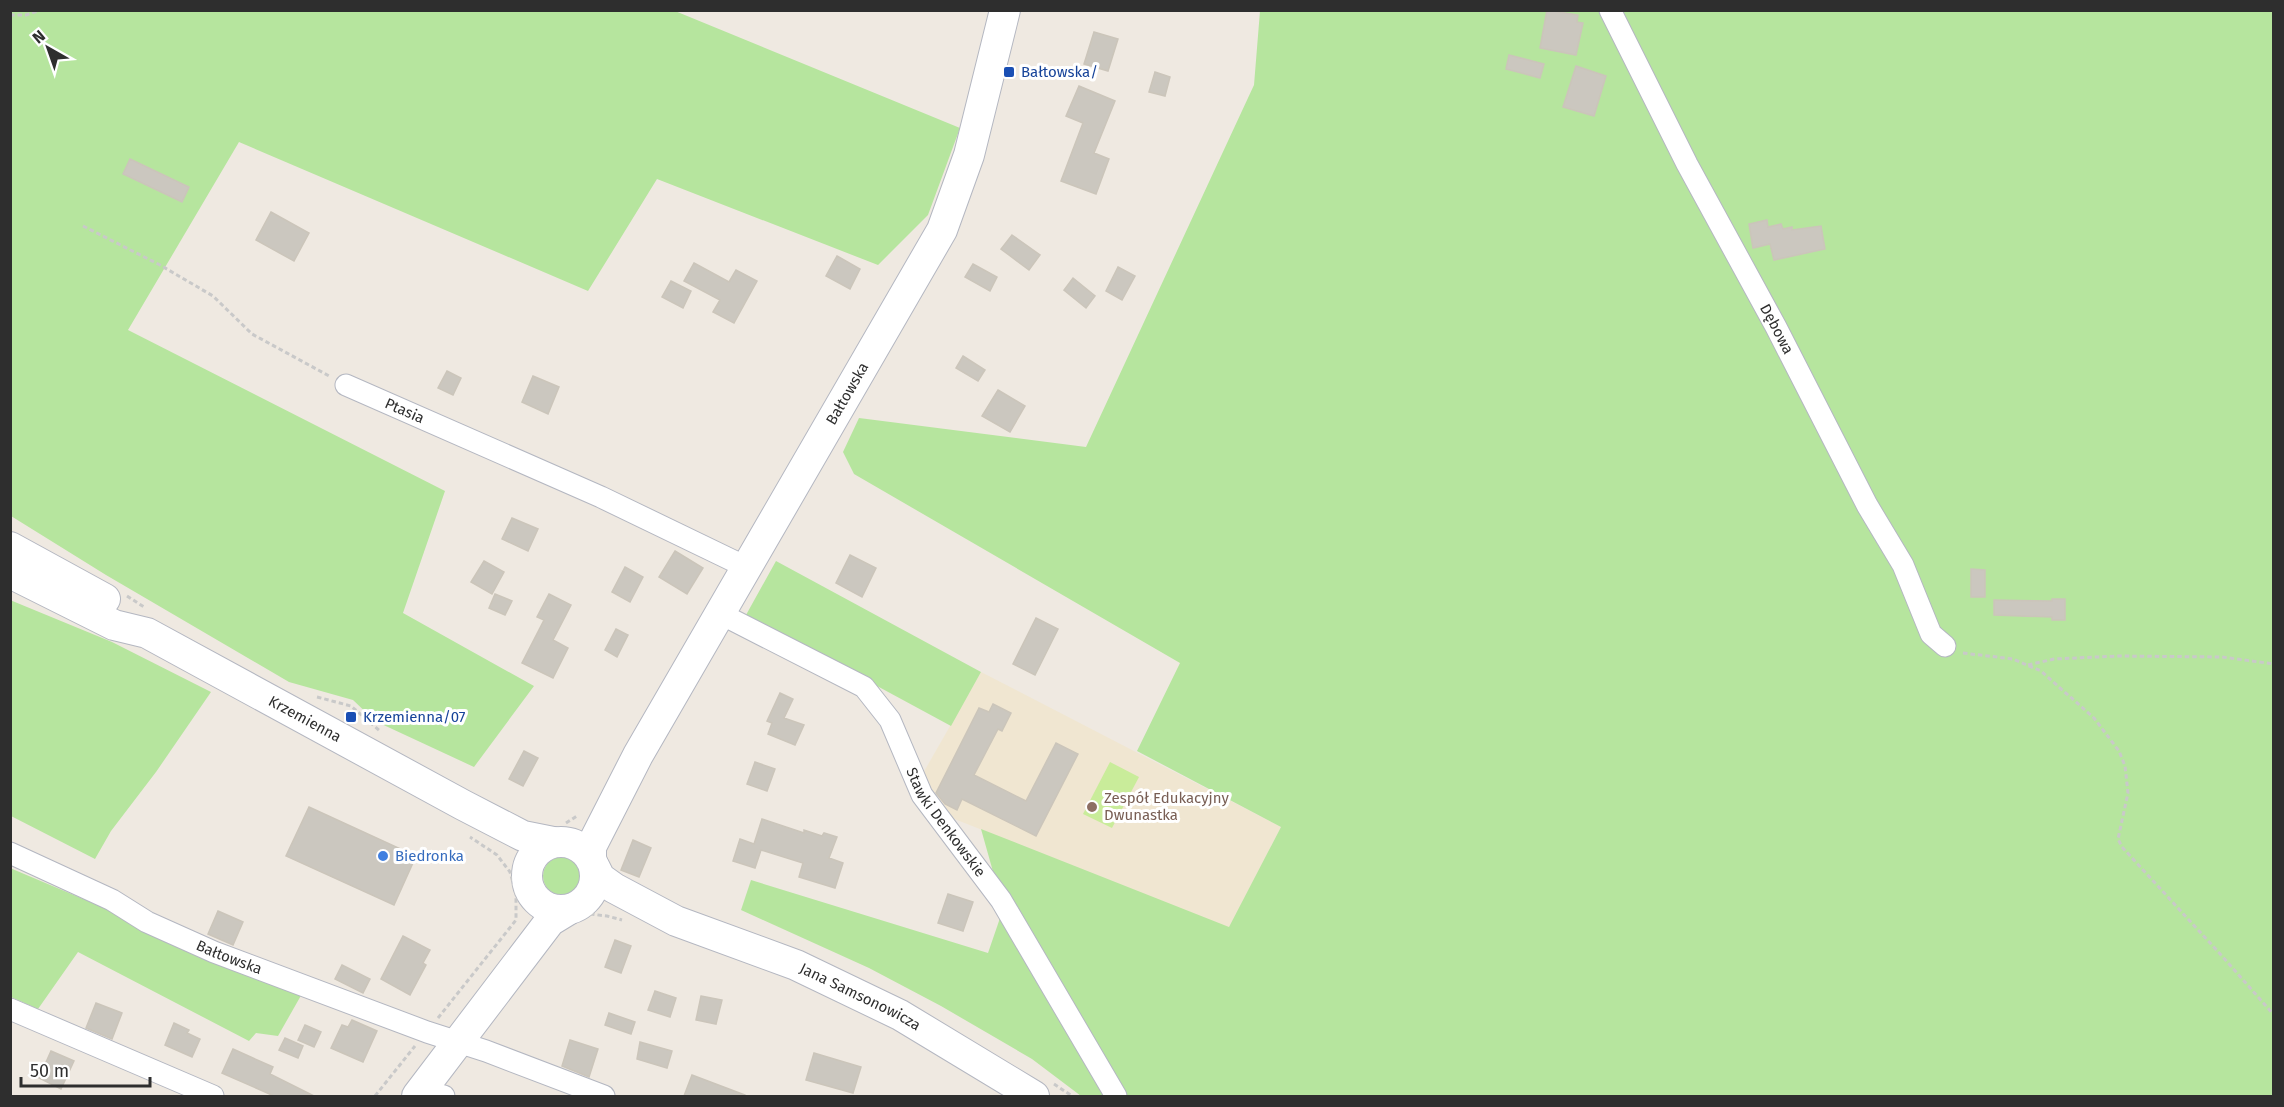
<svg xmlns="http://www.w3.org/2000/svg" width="2284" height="1107" font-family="'Fira Sans',sans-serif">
  <rect width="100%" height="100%" fill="#efe9e1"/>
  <path fill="#f0e6d1" d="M 981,672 L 1281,827 L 1229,928 L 947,816 L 922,775 Z"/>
  <path fill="#b6e59e" d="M 11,11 L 675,11 L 960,128 L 928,215 L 878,265 L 657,179 L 588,291 L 239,142 L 128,330 L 445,491 L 403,613 L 534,686 L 474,767 L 375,721 L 353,700 L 289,682 L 106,575 L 11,516 Z
    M 1260,11 L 2273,11 L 2273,1096 L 1081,1096 L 1032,1059 L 941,1006 L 869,968 L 741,910 L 751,880 L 988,953 L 999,921 L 1001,900 L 981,829 L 1229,927 L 1281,827 L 1137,751 L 1180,663 L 854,474 L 843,452 L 859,418 L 1086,447 L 1254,85 Z
    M 776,561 L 981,672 L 951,726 L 746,615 Z
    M 10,600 L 112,642 L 211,692 L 156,772 L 111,831 L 95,859 L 11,816 Z
    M543 876a19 19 0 1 1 38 0a19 19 0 1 1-38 0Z
    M 10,868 L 303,992 L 278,1036 L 256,1033 L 249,1041 L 78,952 L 38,1009 L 11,997 Z"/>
  <path fill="#c9ec9a" d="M 1110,762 L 1139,777 L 1112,828 L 1083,814 Z"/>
  <path fill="#cbc7bf" stroke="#cbc5ba" stroke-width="1.5" d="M 1547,10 L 1578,15 L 1577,22 L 1583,23 L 1576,55 L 1540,48 Z
    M 1094,32 L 1118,39 L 1108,71 L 1084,64 Z
    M 1509,55 L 1544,64 L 1540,78 L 1506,69 Z
    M 1576,66 L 1606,76 L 1594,116 L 1563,107 Z
    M 1155,72 L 1170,77 L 1165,96 L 1149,92 Z
    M 1079,86 L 1115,101 L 1094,153 L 1109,159 L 1096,194 L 1061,181 L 1083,123 L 1066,116 Z
    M 130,159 L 189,187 L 182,202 L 123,174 Z
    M 271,212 L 309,233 L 294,261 L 256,240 Z
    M 1767,220 L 1768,227 L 1781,224 L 1783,229 L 1792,227 L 1792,230 L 1821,226 L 1825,249 L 1774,260 L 1770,244 L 1753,248 L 1749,224 Z
    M 1012,235 L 1040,255 L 1029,270 L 1001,249 Z
    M 837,256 L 860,269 L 850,289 L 826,276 Z
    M 694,263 L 729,282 L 736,270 L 757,281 L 734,323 L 713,312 L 720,300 L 684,281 Z
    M 973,264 L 997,277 L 990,291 L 965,277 Z
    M 1118,267 L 1135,276 L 1122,300 L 1106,291 Z
    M 1073,278 L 1095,296 L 1086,308 L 1064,290 Z
    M 671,281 L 691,291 L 683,308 L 662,297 Z
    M 963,356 L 985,370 L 978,381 L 956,368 Z
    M 447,371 L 461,378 L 453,395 L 438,388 Z
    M 533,376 L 559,387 L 548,414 L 522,402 Z
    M 998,390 L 1025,406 L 1010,432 L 982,416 Z
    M 512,518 L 538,529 L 528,551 L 502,539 Z
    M 675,551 L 703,568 L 687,594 L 659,577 Z
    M 850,555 L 876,568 L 862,597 L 836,583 Z
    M 484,561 L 504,572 L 492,594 L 471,582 Z
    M 625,567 L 643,577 L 630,602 L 612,592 Z
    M 1971,569 L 1985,570 L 1985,597 L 1971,597 Z
    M 495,594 L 512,601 L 505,615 L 489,608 Z
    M 549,594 L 571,605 L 553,640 L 568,648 L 553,678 L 522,663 L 544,620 L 537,617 Z
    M 2052,599 L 2065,599 L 2065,620 L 2052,620 L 2052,617 L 1994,615 L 1994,600 L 2052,601 Z
    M 1036,618 L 1058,629 L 1035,675 L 1013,664 Z
    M 616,629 L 628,635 L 617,657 L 605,650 Z
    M 780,693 L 793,699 L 784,718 L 804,725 L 795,745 L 768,734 L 772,723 L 767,721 Z
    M 993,704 L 1011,713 L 1002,731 L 998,729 L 974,775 L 1026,801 L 1056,743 L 1078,754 L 1036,836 L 962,799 L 957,810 L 945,804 L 936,793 L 979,708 L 989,712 Z
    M 524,751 L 538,758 L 523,786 L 509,779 Z
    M 755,762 L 775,769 L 767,791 L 747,784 Z
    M 309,807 L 416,856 L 394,905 L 286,856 Z
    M 762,819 L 804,833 L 804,830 L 822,836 L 824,833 L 837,837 L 829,858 L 843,863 L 835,888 L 799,877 L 803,863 L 761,850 L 755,868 L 733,861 L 740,839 L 754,844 Z
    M 633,840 L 651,848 L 639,877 L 621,870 Z
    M 948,894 L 973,902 L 963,931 L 938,923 Z
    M 218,911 L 243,922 L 233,945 L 208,934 Z
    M 403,936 L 430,950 L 423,963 L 426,965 L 410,995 L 381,979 Z
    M 615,940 L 631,946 L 621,973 L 605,967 Z
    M 342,965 L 370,979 L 363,993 L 335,979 Z
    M 655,991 L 676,998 L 670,1017 L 648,1010 Z
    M 701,996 L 722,1000 L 716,1024 L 696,1020 Z
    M 96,1003 L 122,1013 L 112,1039 L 86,1028 Z
    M 609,1013 L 635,1022 L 631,1034 L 605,1025 Z
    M 352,1020 L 377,1031 L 363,1062 L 331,1048 L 342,1025 L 348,1027 Z
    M 174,1023 L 189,1030 L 187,1033 L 200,1039 L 192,1057 L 165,1045 Z
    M 305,1025 L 321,1032 L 314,1047 L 298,1040 Z
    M 285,1038 L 303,1046 L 298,1058 L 279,1050 Z
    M 570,1040 L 598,1049 L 589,1077 L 562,1066 Z
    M 640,1042 L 672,1051 L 667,1068 L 637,1059 Z
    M 233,1049 L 273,1067 L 270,1074 L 314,1096 L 274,1096 L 222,1073 Z
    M 51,1051 L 74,1061 L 61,1089 L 39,1078 Z
    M 814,1053 L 861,1067 L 853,1093 L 806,1080 Z
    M 692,1075 L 745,1095 L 745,1096 L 684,1096 Z"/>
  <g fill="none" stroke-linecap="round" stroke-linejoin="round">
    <defs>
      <g id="minor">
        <path id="s1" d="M 1610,10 L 1687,164 L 1776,327 L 1867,505 L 1903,565 L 1931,634 L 1945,646"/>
        <path id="s2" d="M 346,385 L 601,497 L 746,567"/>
        <path id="s3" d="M 719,613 L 864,687 L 890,720 L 922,795 L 1001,900 L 1116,1096"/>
        <path id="s4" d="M 10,853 L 112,900 L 147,922 L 214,952 L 427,1032 L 486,1051 L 604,1096"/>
        <path d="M 10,1009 L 213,1096"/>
        <path d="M 423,1090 L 444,1096"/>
      </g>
      <g id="secondary">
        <path d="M 10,547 L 105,599"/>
        <path id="s5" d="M 10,573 L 114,625 L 147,633 L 463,805 L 523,836 L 553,842"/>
        <circle cx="561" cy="876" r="34"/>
        <path id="s6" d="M 591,858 L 591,847 L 638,755 L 942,230 L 969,155 L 1005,10"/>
        <path id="s7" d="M 595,868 L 600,878 L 614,888 L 676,921 L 796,965 L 900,1015 L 1034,1096"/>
        <path d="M 417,1096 L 550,921 L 568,910"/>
      </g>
    </defs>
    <use href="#minor" stroke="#b4b7c1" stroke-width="23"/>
    <use href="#secondary" stroke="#b4b7c1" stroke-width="32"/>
    <path stroke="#c9c9c9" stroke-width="3" stroke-dasharray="4.5 3" stroke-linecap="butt" d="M 10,15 L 26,15 L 41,10
      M 83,226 L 160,265 L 213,296 L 252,334 L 331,377
      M 127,596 L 144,607
      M 1963,653 L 2013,659 L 2041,671 L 2094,718 L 2119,751 L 2125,766 L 2128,793 L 2118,839 L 2122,847 L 2222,956 L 2274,1015
      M 2028,665 L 2054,659 L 2119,656 L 2222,657 L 2274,664
      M 317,697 L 351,706 L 380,731
      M 566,823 L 577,816
      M 590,914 L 607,916 L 622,920
      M 438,1018 L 516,920 L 516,893 L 510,872 L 497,855 L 470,837
      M 1054,1084 L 1072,1096
      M 375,1096 L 415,1046"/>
    <use href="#minor" stroke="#fff" stroke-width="21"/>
    <use href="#secondary" stroke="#fff" stroke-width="30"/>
  </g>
  <g fill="#1a4fb4" stroke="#fff" stroke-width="2">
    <rect x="1003" y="66" width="12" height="12" rx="3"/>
    <rect x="345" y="711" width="12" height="12" rx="3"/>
  </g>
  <circle fill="#8d6e63" stroke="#fff" stroke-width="2" cx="1092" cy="807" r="6"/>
  <circle fill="#3f7fe0" stroke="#fff" stroke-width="2" cx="383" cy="856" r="6"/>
  <g text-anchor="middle" stroke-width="6" stroke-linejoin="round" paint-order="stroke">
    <g font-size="15" fill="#164399" stroke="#fff" text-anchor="start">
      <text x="1021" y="77">Bałtowska/</text>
      <text x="363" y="722">Krzemienna/07</text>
    </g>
    <g font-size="15" fill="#2e2e2e" stroke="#fff">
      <text dy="5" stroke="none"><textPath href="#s1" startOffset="360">Dębowa</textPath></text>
      <text dy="5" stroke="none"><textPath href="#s6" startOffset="532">Bałtowska</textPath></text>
      <text dy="5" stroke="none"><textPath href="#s2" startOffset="64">Ptasia</textPath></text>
      <text dy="5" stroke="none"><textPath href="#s5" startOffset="330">Krzemienna</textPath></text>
      <text dy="5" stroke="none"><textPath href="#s3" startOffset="322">Stawki Denkowskie</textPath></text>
      <text dy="5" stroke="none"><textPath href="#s4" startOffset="243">Bałtowska</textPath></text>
      <text dy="5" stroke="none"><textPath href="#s7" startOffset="298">Jana Samsonowicza</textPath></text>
    </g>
    <g font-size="15" fill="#785e54" stroke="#fff" text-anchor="start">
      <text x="1104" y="803">Zespół Edukacyjny<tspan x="1104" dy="17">Dwunastka</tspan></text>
    </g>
    <g font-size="15" fill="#366cbe" stroke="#fff" text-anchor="start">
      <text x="395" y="861">Biedronka</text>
    </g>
  </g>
  <rect width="2284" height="1107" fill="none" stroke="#2e2e2e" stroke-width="24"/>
  <g transform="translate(48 48) rotate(320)" stroke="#ffffff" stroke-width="4.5" paint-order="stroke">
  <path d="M0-4.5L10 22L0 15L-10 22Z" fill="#2e2e2e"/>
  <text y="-9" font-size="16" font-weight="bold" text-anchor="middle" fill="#2e2e2e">N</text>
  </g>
  <path d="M21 1077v9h129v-9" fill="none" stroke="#2e2e2e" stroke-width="3"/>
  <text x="30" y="1077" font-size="18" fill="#2e2e2e" stroke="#ffffff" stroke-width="4.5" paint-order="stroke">50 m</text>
</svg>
